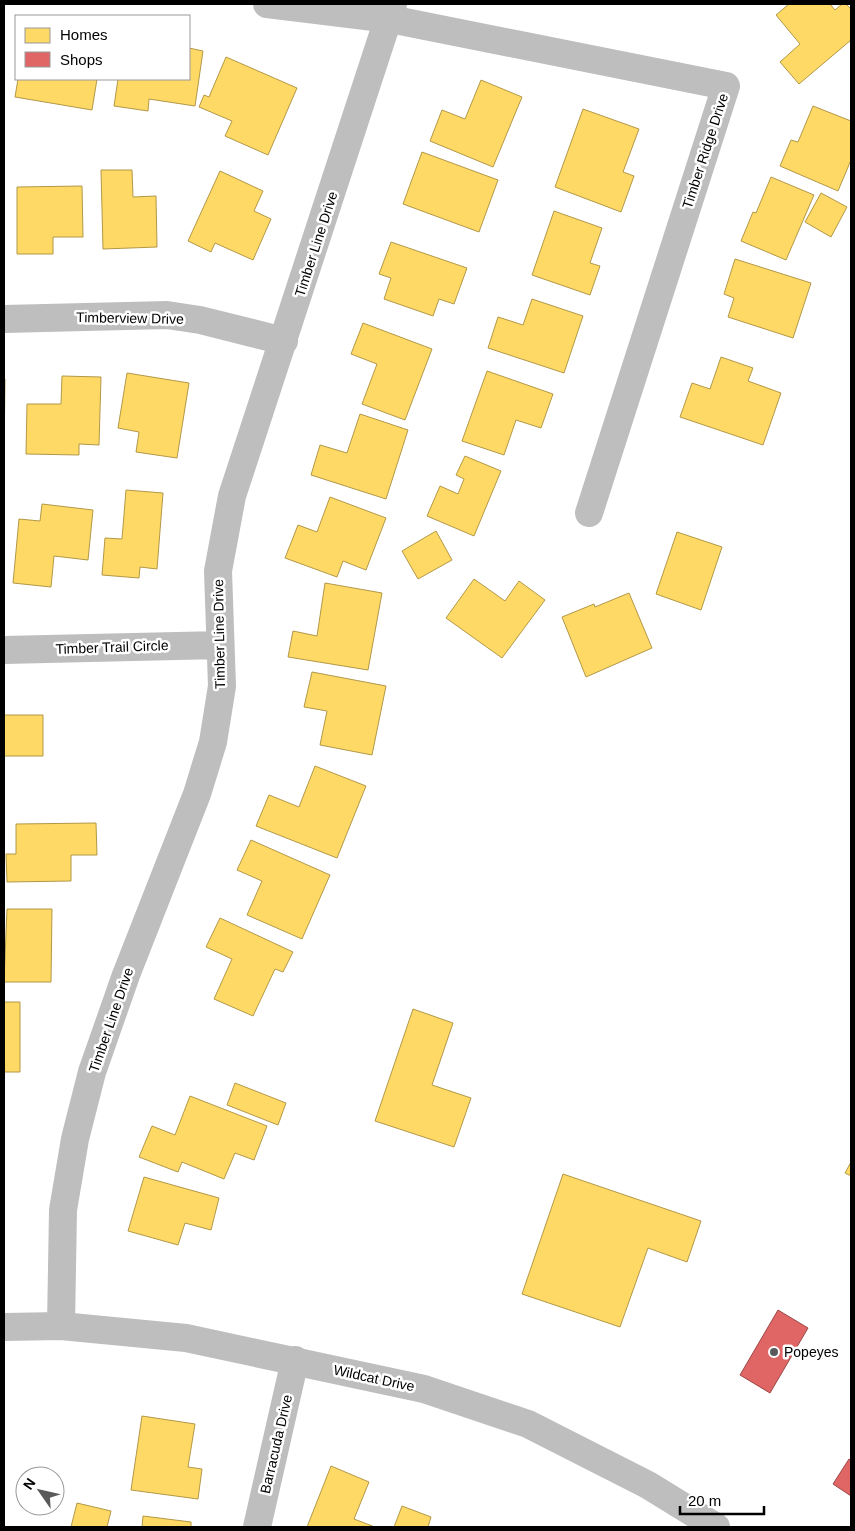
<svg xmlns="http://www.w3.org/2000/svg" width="855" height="1531" font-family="Helvetica,sans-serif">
  <rect width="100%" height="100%" fill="#fff"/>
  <path fill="#ffd966" stroke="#b29847" d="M 789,4 L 830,4 L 835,10 L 842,4 L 846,4 L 851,9 L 851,40 L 799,84 L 780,62 L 800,44 L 776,15 Z
    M 189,48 L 203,51 L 195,106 L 149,99 L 148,111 L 114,106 L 118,79 L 189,79 Z
    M 226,57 L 297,88 L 268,155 L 225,136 L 232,121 L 199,107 L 204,95 L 209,97 Z
    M 18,79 L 97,79 L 92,110 L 15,97 Z
    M 481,80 L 522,97 L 493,167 L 430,141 L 442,110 L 465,119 Z
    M 813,106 L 851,121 L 851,160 L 838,191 L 780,166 L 791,140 L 798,142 Z
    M 583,109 L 639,129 L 623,172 L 634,176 L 621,212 L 555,187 Z
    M 422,152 L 498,180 L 479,232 L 403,204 Z
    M 101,170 L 132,170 L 133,197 L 156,196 L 157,247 L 103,249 Z
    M 220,171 L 263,191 L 254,211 L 271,219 L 253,260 L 215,243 L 211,252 L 188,241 Z
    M 771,177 L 814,195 L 786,260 L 741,241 L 753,212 L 756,213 Z
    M 82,186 L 83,237 L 53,237 L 53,254 L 17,254 L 17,187 Z
    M 821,193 L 847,207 L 831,237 L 805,222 Z
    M 554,211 L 602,228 L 590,263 L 600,266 L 590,295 L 532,275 Z
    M 391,242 L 467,268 L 454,304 L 439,299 L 433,316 L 384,299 L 391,278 L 379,274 Z
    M 735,259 L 811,283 L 793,338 L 728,317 L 734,298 L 724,294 Z
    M 532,299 L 583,316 L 564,373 L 488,348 L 498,317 L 523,325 Z
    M 363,323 L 432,349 L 405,420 L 362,404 L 377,364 L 351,354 Z
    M 721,357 L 753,368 L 748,381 L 781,393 L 763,445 L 680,417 L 692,383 L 710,389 Z
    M 487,371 L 553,394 L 541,428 L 516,420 L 504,455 L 462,441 Z
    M 127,373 L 189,383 L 177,458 L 136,452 L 139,432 L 118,428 Z
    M 62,376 L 101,377 L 99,445 L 79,444 L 79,455 L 26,454 L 27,404 L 61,404 Z
    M 4,379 L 5,379 L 4,454 Z
    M 360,414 L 408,430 L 386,499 L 311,475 L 320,445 L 347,453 Z
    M 465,456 L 501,471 L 474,536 L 427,516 L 440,486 L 458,494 L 464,479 L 456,475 Z
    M 126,490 L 163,493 L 157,569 L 140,567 L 139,578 L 102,575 L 105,538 L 122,539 Z
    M 330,497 L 386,518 L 366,570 L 343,561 L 337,577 L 285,558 L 298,525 L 317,532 Z
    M 42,504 L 93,510 L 88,560 L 54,556 L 51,587 L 13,583 L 19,519 L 40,521 Z
    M 436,531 L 452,560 L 418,579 L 402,551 Z
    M 677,532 L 722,547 L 701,610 L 656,594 Z
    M 474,579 L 505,601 L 519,581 L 545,600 L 502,658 L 446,618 Z
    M 325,583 L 382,593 L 368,670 L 288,657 L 293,631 L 317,636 Z
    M 629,593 L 652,648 L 586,677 L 562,617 L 594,604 L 595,607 Z
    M 312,672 L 386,686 L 372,755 L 320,745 L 327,711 L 304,707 Z
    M 4,715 L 43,715 L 43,756 L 4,756 Z
    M 315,766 L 366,786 L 337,858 L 256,826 L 269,795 L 299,807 Z
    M 96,823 L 97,855 L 71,855 L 71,881 L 7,882 L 6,854 L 16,854 L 16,824 Z
    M 251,840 L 330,875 L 302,939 L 247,915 L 262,881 L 237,870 Z
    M 7,909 L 52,909 L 51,982 L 4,982 Z
    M 220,918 L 293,952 L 283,972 L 275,969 L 253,1016 L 214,999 L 232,959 L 206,947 Z
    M 4,1002 L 20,1002 L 20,1072 L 4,1072 Z
    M 413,1009 L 453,1023 L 432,1085 L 471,1098 L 454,1147 L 375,1121 Z
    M 235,1083 L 286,1103 L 278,1125 L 227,1105 Z
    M 190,1096 L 267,1126 L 254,1160 L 235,1153 L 224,1179 L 182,1162 L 178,1172 L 139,1157 L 152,1126 L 175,1135 Z
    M 851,1162 L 851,1176 L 845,1173 Z
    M 563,1174 L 701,1221 L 687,1262 L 648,1248 L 620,1327 L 522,1294 Z
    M 144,1177 L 219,1198 L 211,1230 L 185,1223 L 178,1245 L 128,1231 Z
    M 142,1416 L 195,1424 L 188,1467 L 202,1469 L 198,1499 L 131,1490 Z
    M 331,1466 L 369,1482 L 354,1519 L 375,1527 L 307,1527 Z
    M 77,1503 L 111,1511 L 107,1527 L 71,1527 Z
    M 402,1506 L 431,1517 L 428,1527 L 394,1527 Z
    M 143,1516 L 191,1522 L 191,1527 L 142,1527 Z"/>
  <path fill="#e06666" stroke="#9d4747" d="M 778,1310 L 808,1328 L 770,1393 L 740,1375 Z
    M 849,1459 L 851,1460 L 851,1496 L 833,1484 Z"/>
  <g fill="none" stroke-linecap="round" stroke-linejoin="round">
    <path stroke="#bebebe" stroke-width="28" d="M 267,4 L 390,19 L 726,86 L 589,513
      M 4,319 L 167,315 L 200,320 L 284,341
      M 4,650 L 220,645
      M 61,1326 L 63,1210 L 75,1139 L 92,1072 L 126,975 L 197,794 L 213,742 L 222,686 L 218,571 L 232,496 L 393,4
      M 257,1527 L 295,1360"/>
    <path stroke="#bebebe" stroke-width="28" d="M 4,1327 L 61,1326 L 186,1338 L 424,1389 L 528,1424 L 648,1485 L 716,1527"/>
  </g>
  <circle fill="#595959" stroke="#fff" stroke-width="2" cx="774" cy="1352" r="5"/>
  <g text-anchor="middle" stroke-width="5" stroke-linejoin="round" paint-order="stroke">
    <g font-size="14" fill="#000" stroke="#fff">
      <text transform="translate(705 151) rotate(-72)" y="5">Timber Ridge Drive</text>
      <text transform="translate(316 244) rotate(-72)" y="5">Timber Line Drive</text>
      <text transform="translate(130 318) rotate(1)" y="5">Timberview Drive</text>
      <text transform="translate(219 634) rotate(-91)" y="5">Timber Line Drive</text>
      <text transform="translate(112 647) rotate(-2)" y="5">Timber Trail Circle</text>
      <text transform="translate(111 1020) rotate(-71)" y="5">Timber Line Drive</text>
      <text transform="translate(374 1378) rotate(12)" y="5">Wildcat Drive</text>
      <text transform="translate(276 1444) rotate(-77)" y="5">Barracuda Drive</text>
    </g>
    <g font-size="14" fill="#000" stroke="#fff" text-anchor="start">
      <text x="784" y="1357">Popeyes</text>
    </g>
  </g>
  <rect width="855" height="1531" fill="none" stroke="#000000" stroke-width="10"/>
  <rect x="15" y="15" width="175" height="65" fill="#ffffff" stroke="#999999"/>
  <rect x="25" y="28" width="25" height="15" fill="#ffd966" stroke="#999999"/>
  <text x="60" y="40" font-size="15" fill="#000000">Homes</text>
  <rect x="25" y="52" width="25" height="15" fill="#e06666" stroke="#999999"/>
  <text x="60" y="65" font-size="15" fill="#000000">Shops</text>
  <g transform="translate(40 1491) rotate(304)"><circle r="24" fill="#ffffff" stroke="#999999"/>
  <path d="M0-4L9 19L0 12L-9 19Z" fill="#595959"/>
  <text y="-8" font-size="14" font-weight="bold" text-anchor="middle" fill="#000000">N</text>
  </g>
  <path d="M680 1506v8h84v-8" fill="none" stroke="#000000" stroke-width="2.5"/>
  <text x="688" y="1506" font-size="15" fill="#000000" stroke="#ffffff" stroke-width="4" paint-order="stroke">20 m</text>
</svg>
